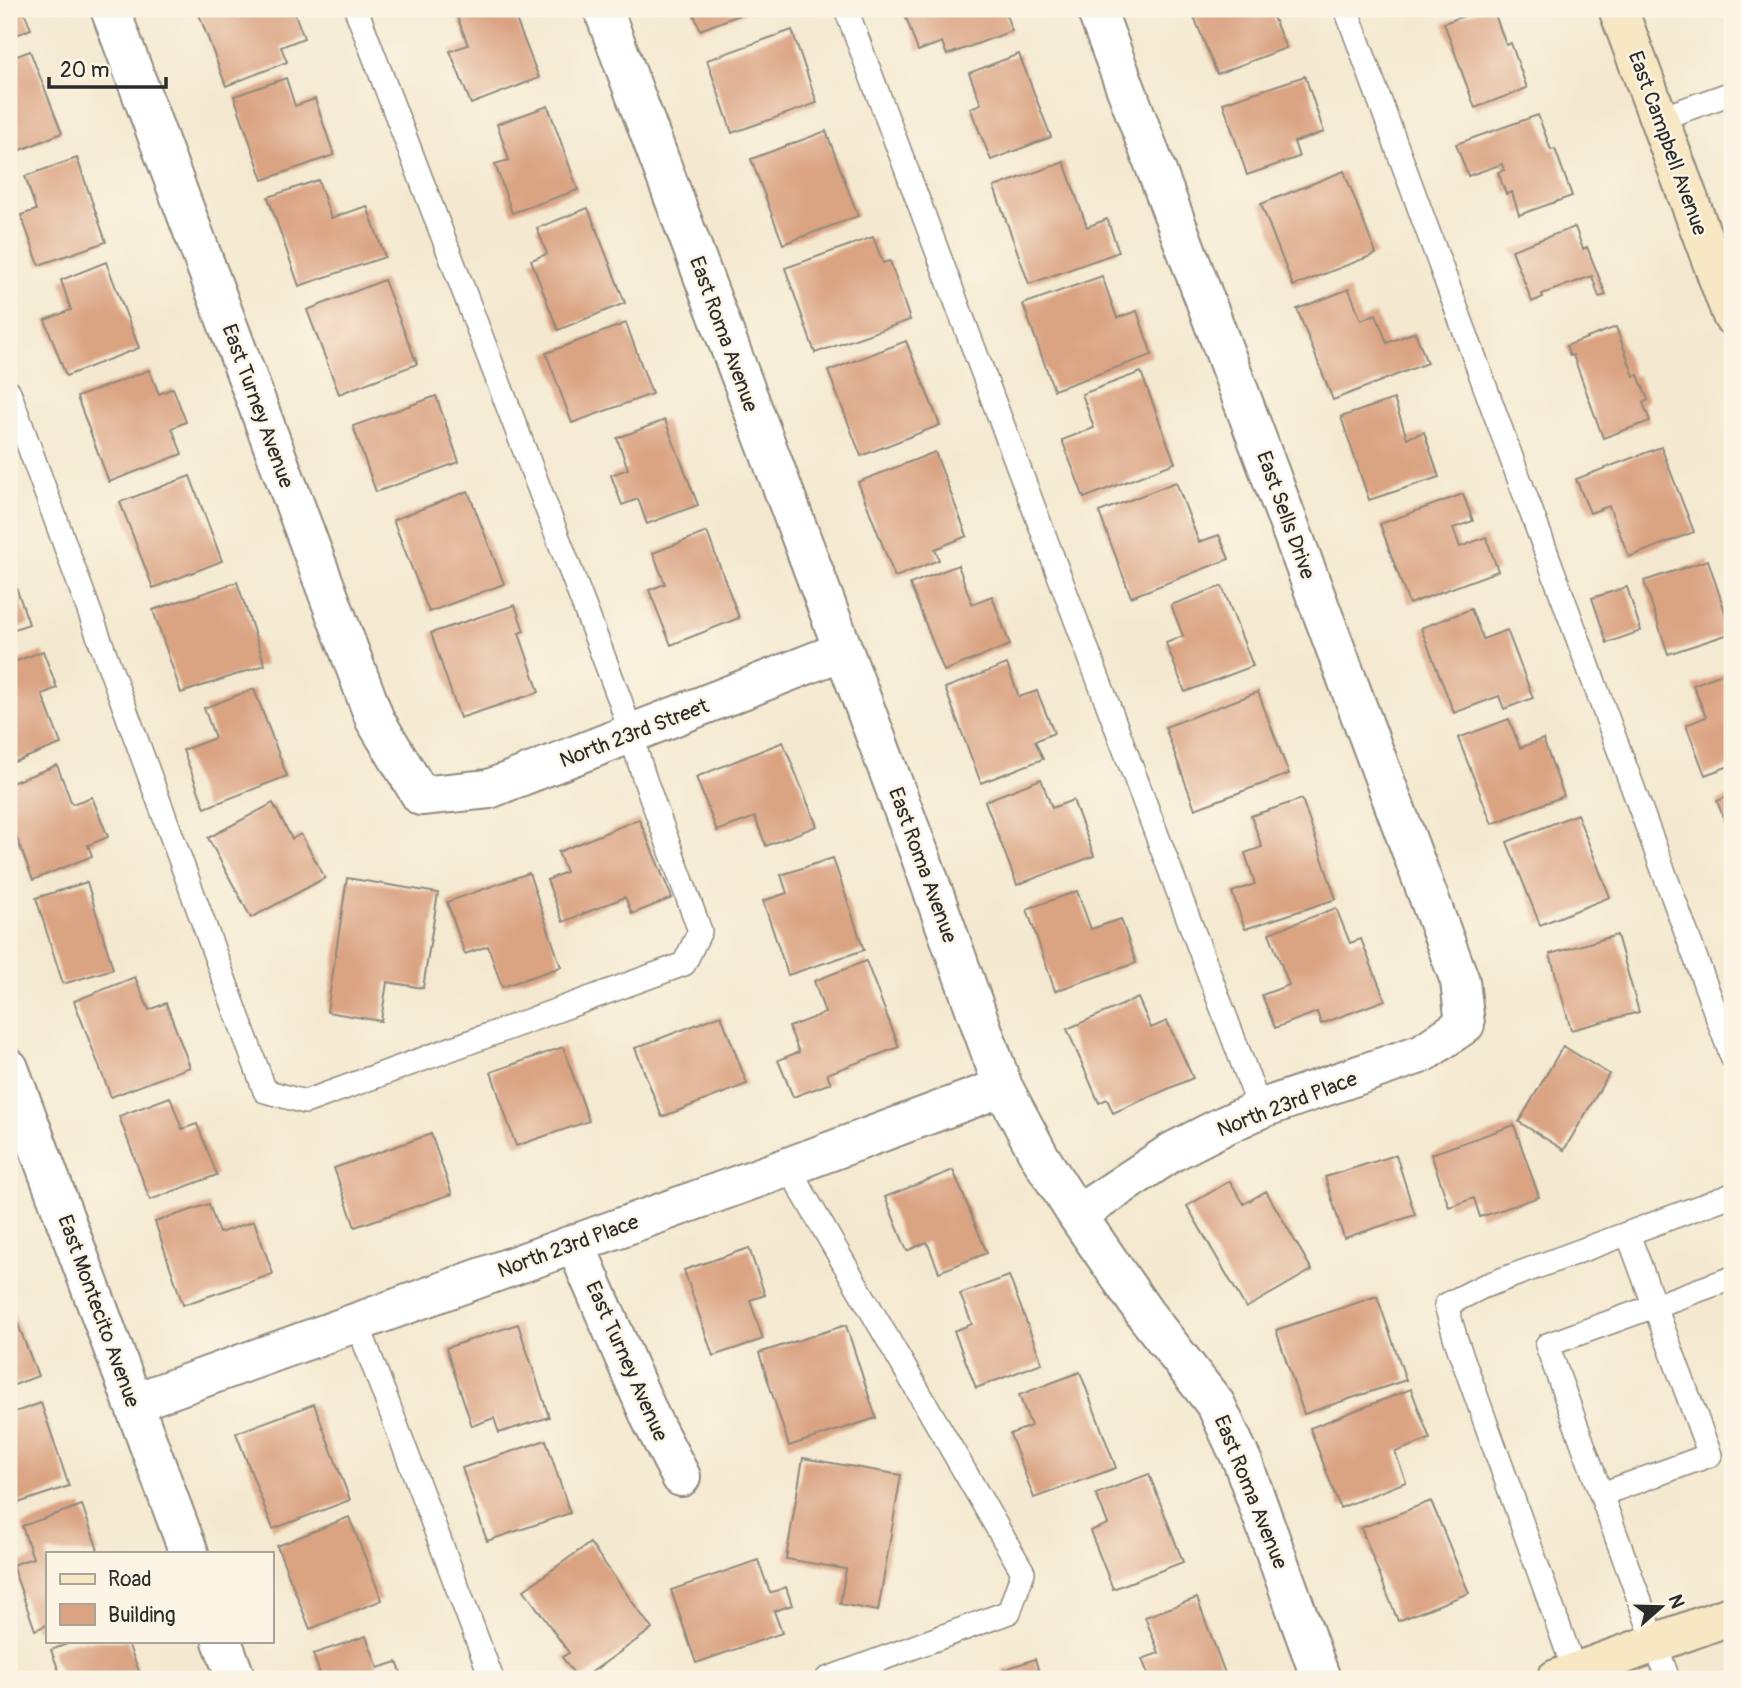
<svg xmlns="http://www.w3.org/2000/svg" width="1741" height="1688" font-family="Pangolin,sans-serif">
  <rect width="100%" height="100%" fill="#fcf5e5"/>
  <filter id="ink" filterUnits="userSpaceOnUse"><feTurbulence type="fractalNoise" baseFrequency=".0143" numOctaves="2"/><feDisplacementMap in="SourceGraphic" scale="14" xChannelSelector="R" yChannelSelector="G"/><feConvolveMatrix kernelMatrix="1 2 1 2 8 2 1 2 1" color-interpolation-filters="sRGB"/></filter>
  <filter id="wash" filterUnits="userSpaceOnUse"><feTurbulence type="fractalNoise" baseFrequency=".00686" numOctaves="4" result="noise"/><feDisplacementMap in="SourceGraphic" scale="28" xChannelSelector="R" yChannelSelector="G"/><feGaussianBlur stdDeviation="1.57" result="paint"/><feColorMatrix in="noise" values="0 0 0 0 0 0 0 0 0 0 0 0 0 0 0 0 0 1.4 0 .05"/><feComposite in="paint" operator="in"/></filter>
  <g filter="url(#wash)">
    <rect width="100%" height="100%" fill="#f4e9d0"/>
    <g id="blocks">
      <path fill="#daa382" d="M 9,9 L 23,9 L 31,29 L 9,38 Z
        M 197,9 L 293,9 L 304,38 L 281,47 L 287,62 L 226,86 Z
        M 469,9 L 512,9 L 539,78 L 471,104 L 450,51 L 468,45 L 456,14 Z
        M 692,9 L 755,9 L 700,30 Z
        M 903,9 L 1004,9 L 1012,31 L 947,55 L 942,42 L 918,51 Z
        M 1191,9 L 1270,9 L 1286,48 L 1217,74 Z
        M 1483,9 L 1493,9 L 1506,45 L 1511,43 L 1527,88 L 1475,108 L 1444,23 Z
        M 792,30 L 817,103 L 732,133 L 707,60 Z
        M 30,51 L 62,133 L 9,155 L 9,59 Z
        M 1019,54 L 1051,137 L 991,160 L 970,108 L 981,104 L 969,73 Z
        M 1305,76 L 1324,132 L 1294,142 L 1299,157 L 1247,175 L 1223,103 Z
        M 286,78 L 295,106 L 315,99 L 334,155 L 263,180 L 234,96 Z
        M 548,106 L 578,190 L 512,213 L 495,164 L 509,160 L 497,124 Z
        M 1538,115 L 1551,150 L 1555,149 L 1572,196 L 1519,215 L 1512,192 L 1506,194 L 1498,172 L 1504,170 L 1502,164 L 1468,176 L 1456,144 Z
        M 826,131 L 858,216 L 783,244 L 751,159 Z
        M 77,158 L 106,242 L 39,265 L 21,215 L 36,210 L 25,176 Z
        M 1064,162 L 1087,227 L 1107,219 L 1119,252 L 1029,284 L 994,187 Z
        M 1344,171 L 1376,254 L 1293,286 L 1261,204 Z
        M 318,180 L 331,218 L 367,206 L 385,257 L 299,286 L 268,197 Z
        M 588,208 L 625,303 L 558,330 L 531,260 L 547,254 L 537,228 Z
        M 1575,227 L 1583,249 L 1587,247 L 1606,295 L 1599,297 L 1592,276 L 1542,294 L 1543,297 L 1532,302 L 1512,250 Z
        M 873,237 L 883,263 L 890,261 L 910,320 L 815,353 L 785,268 Z
        M 106,262 L 139,348 L 66,376 L 45,320 L 71,310 L 61,280 Z
        M 1102,276 L 1117,318 L 1137,311 L 1152,355 L 1054,390 L 1023,304 Z
        M 384,280 L 417,364 L 339,394 L 307,310 Z
        M 1349,289 L 1361,320 L 1376,314 L 1387,343 L 1415,332 L 1427,363 L 1333,400 L 1297,309 Z
        M 626,323 L 652,394 L 572,423 L 546,353 Z
        M 1616,327 L 1634,376 L 1638,375 L 1648,400 L 1643,403 L 1650,421 L 1603,438 L 1573,355 L 1570,356 L 1566,346 Z
        M 906,341 L 940,425 L 861,456 L 828,371 Z
        M 149,370 L 159,394 L 173,388 L 186,422 L 172,428 L 182,454 L 109,482 L 77,397 Z
        M 1141,372 L 1175,463 L 1084,498 L 1062,440 L 1094,428 L 1082,394 Z
        M 436,396 L 459,462 L 376,492 L 353,426 Z
        M 1394,399 L 1407,438 L 1424,432 L 1439,477 L 1369,500 L 1341,417 Z
        M 665,420 L 698,505 L 647,524 L 638,499 L 622,505 L 611,475 L 628,469 L 617,438 Z
        M 1661,447 L 1694,532 L 1629,557 L 1609,506 L 1590,513 L 1576,479 Z
        M 935,452 L 967,536 L 935,549 L 939,560 L 895,577 L 858,482 Z
        M 190,476 L 222,561 L 153,588 L 120,502 Z
        M 1176,482 L 1199,542 L 1219,535 L 1229,559 L 1131,597 L 1099,512 Z
        M 468,491 L 504,584 L 429,612 L 393,520 Z
        M 1463,494 L 1473,521 L 1453,528 L 1460,547 L 1486,537 L 1498,571 L 1409,604 L 1380,524 Z
        M 707,532 L 739,618 L 671,645 L 649,590 L 665,584 L 653,553 Z
        M 1708,560 L 1732,633 L 1668,654 L 1644,581 Z
        M 958,565 L 972,604 L 992,596 L 1010,645 L 944,671 L 910,584 Z
        M 9,567 L 29,624 L 9,631 Z
        M 237,582 L 265,665 L 181,693 L 153,610 Z
        M 1222,586 L 1253,666 L 1185,692 L 1166,643 L 1183,636 L 1171,605 Z
        M 1627,587 L 1641,631 L 1607,643 L 1592,598 Z
        M 515,605 L 524,631 L 519,633 L 539,692 L 460,718 L 431,633 Z
        M 1471,609 L 1483,639 L 1507,630 L 1533,698 L 1504,709 L 1499,696 L 1454,713 L 1421,628 Z
        M 43,651 L 57,688 L 42,694 L 61,744 L 9,764 L 9,664 Z
        M 1007,664 L 1019,697 L 1037,691 L 1054,733 L 1035,741 L 1043,759 L 981,783 L 945,688 Z
        M 1732,670 L 1732,765 L 1705,775 L 1686,725 L 1706,717 L 1693,685 Z
        M 254,689 L 287,776 L 205,808 L 183,750 L 215,738 L 204,708 Z
        M 1258,692 L 1289,774 L 1195,809 L 1165,727 Z
        M 1509,719 L 1520,748 L 1543,739 L 1564,796 L 1492,824 L 1458,738 Z
        M 783,742 L 817,826 L 766,846 L 755,817 L 717,831 L 696,777 Z
        M 57,765 L 72,804 L 92,797 L 108,837 L 88,845 L 92,856 L 33,880 L 9,818 L 9,784 Z
        M 1041,779 L 1052,808 L 1073,800 L 1094,856 L 1017,885 L 985,801 Z
        M 1732,795 L 1732,840 L 1717,801 Z
        M 1302,799 L 1336,899 L 1245,929 L 1232,892 L 1255,884 L 1245,853 L 1262,847 L 1251,816 Z
        M 273,803 L 292,839 L 301,834 L 325,878 L 251,918 L 208,838 Z
        M 1577,814 L 1610,897 L 1540,925 L 1507,842 Z
        M 639,819 L 672,898 L 632,914 L 625,897 L 563,922 L 547,880 L 566,872 L 558,852 Z
        M 833,858 L 864,950 L 788,975 L 763,901 L 787,893 L 781,875 Z
        M 529,873 L 561,967 L 502,987 L 488,946 L 465,954 L 447,902 Z
        M 347,878 L 438,893 L 423,988 L 387,982 L 381,1021 L 327,1012 Z
        M 87,882 L 113,969 L 63,984 L 36,898 Z
        M 1077,891 L 1091,929 L 1121,919 L 1136,963 L 1055,991 L 1027,909 Z
        M 1336,908 L 1350,943 L 1361,939 L 1385,1000 L 1321,1024 L 1317,1012 L 1275,1028 L 1262,995 L 1289,985 L 1269,933 Z
        M 1617,935 L 1639,1012 L 1571,1030 L 1550,954 Z
        M 866,961 L 899,1047 L 827,1074 L 831,1083 L 793,1097 L 778,1060 L 799,1052 L 789,1027 L 825,1013 L 814,981 Z
        M 135,977 L 149,1010 L 166,1003 L 190,1067 L 111,1097 L 74,1001 Z
        M 1138,998 L 1151,1028 L 1167,1021 L 1193,1078 L 1113,1113 L 1107,1099 L 1099,1103 L 1067,1029 Z
        M 721,1015 L 747,1084 L 662,1117 L 635,1048 Z
        M 1563,1046 L 1609,1074 L 1564,1150 L 1519,1122 Z
        M 563,1047 L 589,1121 L 516,1146 L 491,1072 Z
        M 170,1097 L 182,1129 L 197,1124 L 217,1175 L 150,1200 L 119,1116 Z
        M 1514,1125 L 1539,1197 L 1480,1217 L 1474,1198 L 1449,1207 L 1431,1154 Z
        M 431,1134 L 452,1194 L 355,1227 L 334,1168 Z
        M 1396,1155 L 1415,1215 L 1344,1238 L 1325,1177 Z
        M 953,1170 L 987,1253 L 939,1272 L 927,1242 L 907,1251 L 885,1197 Z
        M 1230,1181 L 1244,1204 L 1266,1191 L 1312,1270 L 1246,1308 L 1187,1206 Z
        M 209,1204 L 219,1233 L 254,1221 L 273,1274 L 183,1305 L 155,1222 Z
        M 749,1248 L 765,1295 L 750,1300 L 763,1339 L 713,1356 L 684,1270 Z
        M 1009,1276 L 1042,1363 L 976,1388 L 954,1331 L 972,1324 L 960,1294 Z
        M 1377,1296 L 1406,1380 L 1304,1414 L 1276,1330 Z
        M 9,1301 L 38,1376 L 9,1387 Z
        M 518,1324 L 549,1417 L 499,1433 L 494,1418 L 472,1426 L 446,1348 Z
        M 846,1325 L 876,1418 L 789,1446 L 759,1353 Z
        M 1080,1372 L 1116,1468 L 1034,1498 L 1010,1434 L 1031,1426 L 1019,1395 Z
        M 1411,1389 L 1430,1439 L 1395,1452 L 1406,1482 L 1340,1508 L 1310,1428 Z
        M 41,1403 L 69,1486 L 9,1506 L 9,1414 Z
        M 314,1404 L 350,1500 L 273,1529 L 236,1433 Z
        M 546,1440 L 570,1513 L 487,1541 L 462,1468 Z
        M 803,1458 L 901,1475 L 878,1611 L 840,1604 L 846,1569 L 786,1559 Z
        M 1149,1474 L 1183,1562 L 1113,1589 L 1090,1531 L 1108,1524 L 1096,1494 Z
        M 1431,1501 L 1469,1593 L 1398,1621 L 1361,1528 Z
        M 82,1505 L 99,1553 L 47,1553 L 47,1625 L 35,1630 L 12,1565 L 33,1558 L 22,1526 Z
        M 349,1517 L 382,1600 L 310,1629 L 277,1546 Z
        M 590,1543 L 652,1629 L 582,1679 L 578,1679 L 562,1657 L 569,1653 L 524,1590 Z
        M 758,1560 L 770,1593 L 786,1587 L 792,1605 L 774,1611 L 782,1633 L 696,1663 L 671,1590 Z
        M 1197,1598 L 1226,1676 L 1217,1679 L 1150,1679 L 1142,1659 L 1159,1653 L 1145,1617 Z
        M 366,1636 L 378,1668 L 397,1662 L 404,1679 L 322,1679 L 313,1654 Z
        M 75,1641 L 127,1641 L 142,1679 L 62,1679 L 51,1650 Z
        M 1035,1659 L 1041,1678 L 1059,1672 L 1061,1679 L 1006,1679 L 1003,1670 Z"/>
    </g>
  </g>
  <g filter="url(#ink)">
    <use href="#blocks" fill-opacity="0" stroke="#908a7e" stroke-width="2"/>
    <g fill="none" stroke-linecap="round" stroke-linejoin="round">
      <defs>
        <path id="lane" d="M 846,9 L 1260,1109
          M 1346,9 L 1732,1057
          M 1658,119 L 1732,93
          M 9,392 L 265,1091 L 305,1102 L 684,964 L 700,931 L 645,780 L 620,700 L 356,9
          M 788,1167 L 1023,1572 L 1009,1612 L 827,1679
          M 357,1322 L 492,1679
          M 1602,1494 L 1710,1455 L 1628,1234
          M 1575,1672 L 1456,1340 L 1446,1305 L 1482,1287 L 1732,1195
          M 1668,1679 L 1547,1345 L 1732,1278"/>
        <path id="street" d="M 110,9 L 375,720 L 421,796 L 489,789 L 842,651
          M 603,9 L 920,855 L 1003,1087 L 1040,1157 L 1077,1215 L 1146,1315 L 1216,1405 L 1243,1463 L 1321,1679
          M 9,1068 L 189,1553
          M 1077,1215 L 1172,1152 L 1221,1127 L 1260,1109 L 1423,1053 L 1465,1024 L 1460,981 L 1096,9
          M 575,1244 L 651,1419 L 681,1477
          M 133,1403 L 788,1167 L 1003,1087
          M 222,1641 L 236,1679"/>
        <path id="secondary" d="M 1618,9 L 1732,316
          M 1556,1679 L 1732,1615"/>
      </defs>
      <use href="#lane" stroke="#908a7e" stroke-width="26"/>
      <use href="#street" stroke="#908a7e" stroke-width="42"/>
      <use href="#secondary" stroke="#908a7e" stroke-width="42"/>
      <use href="#lane" stroke="#fff" stroke-width="23"/>
      <use href="#street" stroke="#fff" stroke-width="38"/>
      <use href="#secondary" stroke="#f7e8c3" stroke-width="38"/>
    </g>
  </g>
  <g text-anchor="middle" stroke-width="5" stroke-linejoin="round" paint-order="stroke">
    <g font-size="21" fill="#2b2b2b" stroke="#fcf5e5">
      <text transform="translate(1668 143) rotate(70)" y="7">East Campbell Avenue</text>
      <text transform="translate(724 334) rotate(70)" y="7">East Roma Avenue</text>
      <text transform="translate(258 406) rotate(70)" y="7">East Turney Avenue</text>
      <text transform="translate(1286 515) rotate(70)" y="7">East Sells Drive</text>
      <text transform="translate(634 733) rotate(-21)" y="7">North 23rd Street</text>
      <text transform="translate(923 865) rotate(70)" y="7">East Roma Avenue</text>
      <text transform="translate(1287 1104) rotate(-21)" y="7">North 23rd Place</text>
      <text transform="translate(568 1246) rotate(-20)" y="7">North 23rd Place</text>
      <text transform="translate(99 1311) rotate(70)" y="7">East Montecito Avenue</text>
      <text transform="translate(627 1361) rotate(66)" y="7">East Turney Avenue</text>
      <text transform="translate(1251 1492) rotate(68)" y="7">East Roma Avenue</text>
    </g>
  </g>
  <rect width="1741" height="1688" fill="none" stroke="#fcf5e5" stroke-width="35"/>
  <rect x="46" y="1552" width="228" height="91" fill="#fcf5e5" stroke="#a8a49b" stroke-width="2"/>
  <rect x="60" y="1574" width="35" height="10" fill="#f7e8c3" stroke="#a8a49b" stroke-width="2"/>
  <text x="108" y="1586" font-size="21" fill="#2b2b2b">Road</text>
  <rect x="60" y="1604" width="35" height="21" fill="#daa382" stroke="#a8a49b" stroke-width="2"/>
  <text x="108" y="1622" font-size="21" fill="#2b2b2b">Building</text>
  <g transform="translate(1661 1607) rotate(70)" stroke="#fcf5e5" stroke-width="5" paint-order="stroke">
  <path d="M0-5L12 26L0 18L-12 26Z" fill="#2b2b2b"/>
  <text y="-10" font-size="19" font-weight="bold" text-anchor="middle" fill="#2b2b2b">N</text>
  </g>
  <path d="M49 77v10h117v-10" fill="none" stroke="#2b2b2b" stroke-width="3.5"/>
  <text x="60" y="77" font-size="21" fill="#2b2b2b" stroke="#fcf5e5" stroke-width="5" paint-order="stroke">20 m</text>
</svg>
